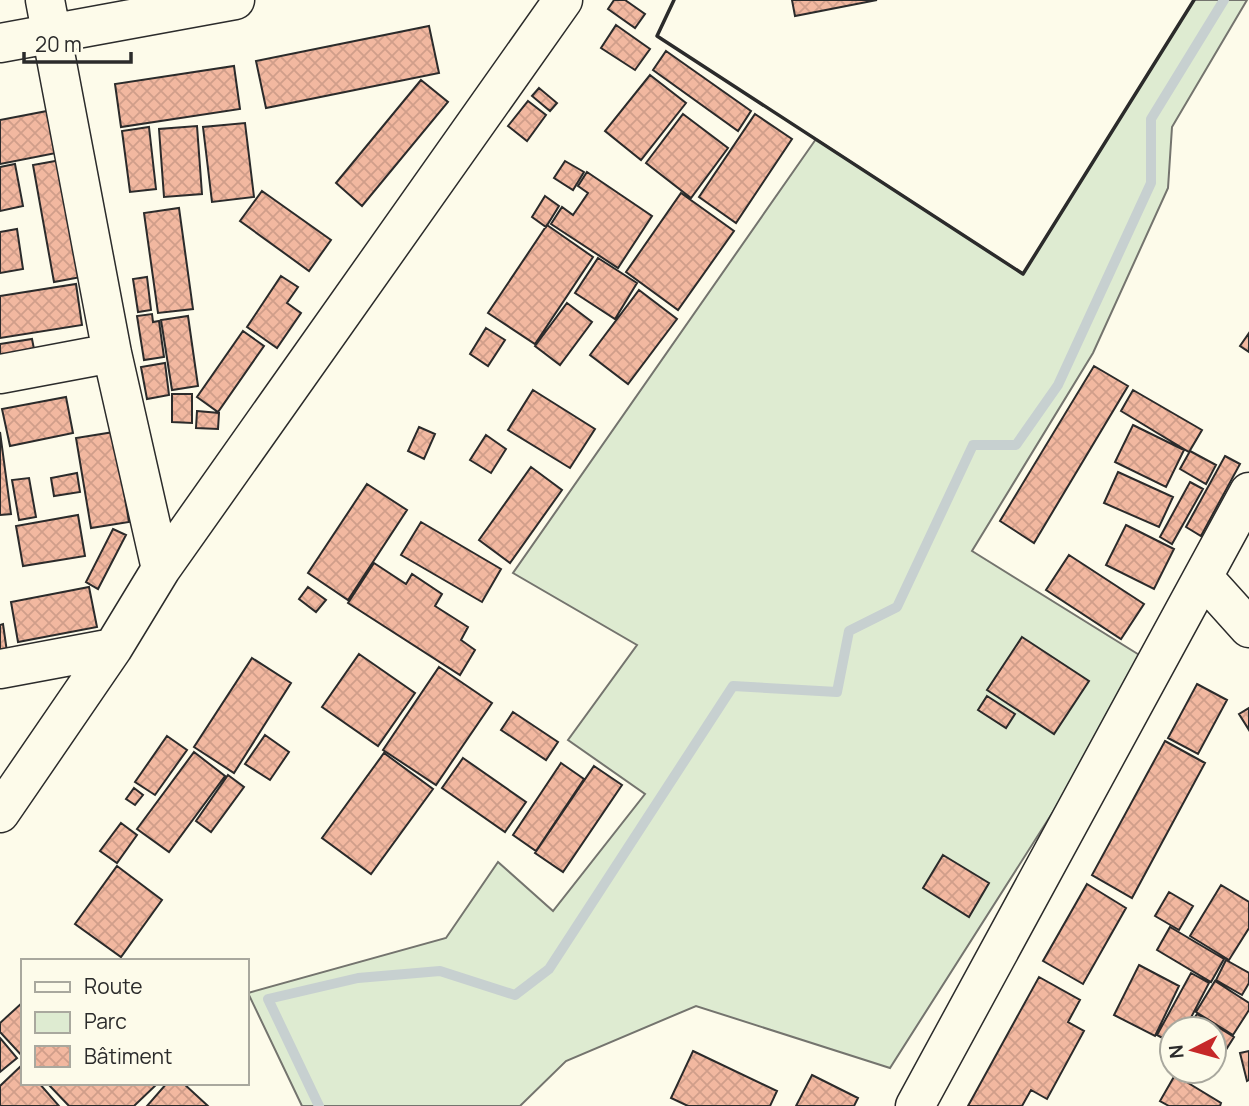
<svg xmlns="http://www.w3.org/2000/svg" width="1249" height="1106" font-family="Manrope,sans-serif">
  <defs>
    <pattern id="building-cross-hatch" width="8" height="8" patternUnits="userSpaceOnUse" patternTransform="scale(1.75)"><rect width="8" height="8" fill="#f2b8a0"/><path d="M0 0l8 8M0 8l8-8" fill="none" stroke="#d09e8a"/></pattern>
  </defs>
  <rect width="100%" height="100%" fill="#fdfbea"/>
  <path fill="#deebd1" stroke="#74746e" stroke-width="2" d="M 1194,0 L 1247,0 L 1172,127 L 1168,188 L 1093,353 L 972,551 L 1149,661 L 890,1068 L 696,1006 L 566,1061 L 520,1106 L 302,1106 L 248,993 L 446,938 L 498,862 L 553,911 L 645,794 L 568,740 L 637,645 L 513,573 L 816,139 L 1023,274 Z"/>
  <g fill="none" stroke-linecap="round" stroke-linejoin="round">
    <path stroke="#c7d0d0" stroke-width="10" d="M 319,1106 L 268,999 L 358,978 L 440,971 L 515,995 L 549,969 L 733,686 L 837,692 L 849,631 L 897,607 L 973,445 L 1016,445 L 1058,385 L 1151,183 L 1151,119 L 1224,0"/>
  </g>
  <path fill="url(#building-cross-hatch)" stroke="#2b2b2b" stroke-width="2" d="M 614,0 L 625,0 L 645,14 L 635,28 L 608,9 Z
    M 792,0 L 877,0 L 795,16 Z
    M 616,25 L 650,49 L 635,70 L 601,48 Z
    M 429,26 L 439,73 L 266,108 L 256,61 Z
    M 666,51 L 751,111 L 738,131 L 653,70 Z
    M 234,66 L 240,109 L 121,127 L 115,84 Z
    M 650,75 L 686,103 L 641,160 L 605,131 Z
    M 421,80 L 448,102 L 362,206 L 336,183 Z
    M 539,88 L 557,103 L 550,111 L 532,96 Z
    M 528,101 L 546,115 L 527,141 L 508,126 Z
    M 47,111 L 56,153 L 0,164 L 0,120 Z
    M 683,114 L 728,148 L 691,198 L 646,163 Z
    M 755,114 L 792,139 L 736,223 L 699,197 Z
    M 245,123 L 254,197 L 212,202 L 203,127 Z
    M 197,126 L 202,194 L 164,197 L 159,129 Z
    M 149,127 L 156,189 L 130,192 L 122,131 Z
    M 61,160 L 81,277 L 54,282 L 33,165 Z
    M 565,161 L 584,172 L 573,190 L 554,178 Z
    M 15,164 L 23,206 L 0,211 L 0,167 Z
    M 587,172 L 652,216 L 618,268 L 551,224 L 562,207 L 573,215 L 588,193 L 578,186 Z
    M 262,191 L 331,240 L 309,271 L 240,221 Z
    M 681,193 L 734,231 L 678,310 L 626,272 Z
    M 545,196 L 559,206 L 546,227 L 532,217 Z
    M 179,208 L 193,309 L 158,313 L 144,213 Z
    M 547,225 L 593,257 L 535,344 L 488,313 Z
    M 17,229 L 23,269 L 0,273 L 0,232 Z
    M 598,258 L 637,283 L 615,319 L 575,293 Z
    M 281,276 L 298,287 L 287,303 L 301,313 L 277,348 L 247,327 Z
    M 147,277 L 151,310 L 138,312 L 133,279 Z
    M 76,284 L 82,325 L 0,338 L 0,296 Z
    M 639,290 L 677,319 L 628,384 L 590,355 Z
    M 567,303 L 592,322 L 560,365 L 535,346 Z
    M 152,314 L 153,322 L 159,321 L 164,357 L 144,360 L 137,316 Z
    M 188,316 L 198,386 L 172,390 L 161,320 Z
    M 486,328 L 505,340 L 488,366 L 470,354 Z
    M 243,331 L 264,346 L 218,412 L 197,397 Z
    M 1249,333 L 1249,352 L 1240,346 Z
    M 32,339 L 35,354 L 0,366 L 0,344 Z
    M 165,363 L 169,395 L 147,399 L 141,367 Z
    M 1094,366 L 1128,386 L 1034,543 L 1000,521 Z
    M 533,390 L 595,429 L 570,468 L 508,430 Z
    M 1133,390 L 1202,430 L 1189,452 L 1121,411 Z
    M 172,394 L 192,394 L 192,423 L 172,422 Z
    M 66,397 L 73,433 L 10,446 L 2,409 Z
    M 197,411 L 219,413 L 218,429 L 196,428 Z
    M 1133,425 L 1184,450 L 1166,487 L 1115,462 Z
    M 419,427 L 435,434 L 424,459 L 408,451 Z
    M 0,432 L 11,514 L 0,515 Z
    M 114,432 L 129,522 L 91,528 L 76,438 Z
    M 486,435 L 506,449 L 491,473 L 470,460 Z
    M 1190,451 L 1216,465 L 1206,484 L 1180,469 Z
    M 1225,456 L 1240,464 L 1201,536 L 1186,527 Z
    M 531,467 L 562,490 L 510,563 L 479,540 Z
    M 1118,472 L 1173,497 L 1159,527 L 1104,503 Z
    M 77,473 L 80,492 L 54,496 L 51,478 Z
    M 29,478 L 36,517 L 19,520 L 12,480 Z
    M 1190,482 L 1203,489 L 1172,544 L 1160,537 Z
    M 367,484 L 407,510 L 348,600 L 308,573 Z
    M 78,515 L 85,556 L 23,566 L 16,526 Z
    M 421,522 L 501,569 L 482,602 L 401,555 Z
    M 1126,525 L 1174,549 L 1154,589 L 1106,565 Z
    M 113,529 L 126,535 L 98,589 L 86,582 Z
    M 1069,555 L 1144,604 L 1121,639 L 1046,590 Z
    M 374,563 L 406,584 L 412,574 L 442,594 L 435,606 L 468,627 L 461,640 L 475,650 L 460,675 L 348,603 Z
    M 89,587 L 97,627 L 18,642 L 11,602 Z
    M 308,587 L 326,600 L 316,612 L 299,599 Z
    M 3,624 L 7,652 L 0,653 L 0,625 Z
    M 1022,637 L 1089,681 L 1054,734 L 987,690 Z
    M 359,654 L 415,693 L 378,746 L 322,707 Z
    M 252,658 L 291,683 L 234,773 L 194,747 Z
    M 439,667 L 492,703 L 436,785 L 383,750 Z
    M 1197,684 L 1227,700 L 1198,754 L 1168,738 Z
    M 987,696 L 1015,714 L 1006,728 L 978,710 Z
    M 1249,708 L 1249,730 L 1239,714 Z
    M 513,712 L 558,742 L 546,760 L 501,730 Z
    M 265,735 L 289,752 L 270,780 L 245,764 Z
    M 167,736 L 187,750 L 155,795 L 135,782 Z
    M 1165,741 L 1205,763 L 1132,898 L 1092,875 Z
    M 194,752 L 225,776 L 169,852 L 137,829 Z
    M 384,753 L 433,789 L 371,874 L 322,838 Z
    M 463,758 L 526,802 L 505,832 L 442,788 Z
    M 561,763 L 584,779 L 536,851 L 513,835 Z
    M 594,766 L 622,785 L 563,872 L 535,853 Z
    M 228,775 L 244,787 L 211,832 L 196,821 Z
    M 134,788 L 143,795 L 135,805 L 126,799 Z
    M 121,823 L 137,835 L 117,863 L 100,851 Z
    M 943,855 L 989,883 L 969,917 L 923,888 Z
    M 117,866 L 162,900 L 121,957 L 75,924 Z
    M 1087,884 L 1126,908 L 1083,984 L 1043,961 Z
    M 1221,885 L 1249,902 L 1249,928 L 1229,960 L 1190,936 Z
    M 1169,892 L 1193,906 L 1179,930 L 1155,916 Z
    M 1170,927 L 1224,959 L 1211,982 L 1157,950 Z
    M 1226,960 L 1249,973 L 1249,983 L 1242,995 L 1216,980 Z
    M 1139,965 L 1179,986 L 1155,1036 L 1114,1015 Z
    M 1191,973 L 1209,983 L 1185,1029 L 1172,1029 L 1172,1043 L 1157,1035 Z
    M 1039,977 L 1080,1000 L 1068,1022 L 1084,1031 L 1047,1099 L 1031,1090 L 1022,1106 L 968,1106 Z
    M 1215,981 L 1249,1003 L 1249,1010 L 1233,1035 L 1196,1012 Z
    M 23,1002 L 23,1057 L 0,1032 L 0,1023 Z
    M 1197,1014 L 1234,1037 L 1222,1056 L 1214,1051 L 1214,1029 L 1187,1029 Z
    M 0,1038 L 17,1058 L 0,1072 Z
    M 693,1051 L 777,1091 L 770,1106 L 688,1106 L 671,1098 Z
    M 1249,1051 L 1249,1080 L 1247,1081 L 1240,1053 Z
    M 22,1065 L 23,1083 L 39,1083 L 59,1106 L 0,1106 L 0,1086 Z
    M 812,1075 L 858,1098 L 854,1106 L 796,1106 Z
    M 1175,1075 L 1221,1103 L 1220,1106 L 1169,1106 L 1160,1101 Z
    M 47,1083 L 158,1083 L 134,1106 L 69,1106 Z
    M 167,1083 L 183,1083 L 208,1106 L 147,1106 Z"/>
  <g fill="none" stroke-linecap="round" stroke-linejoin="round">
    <defs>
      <path id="minor" d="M 45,0 L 112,353 L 161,569
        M 0,43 L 235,0
        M 0,374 L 112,353
        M 1204,578 L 1249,628
        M 0,669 L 113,648
        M 0,813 L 113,648 L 161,569 L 563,0
        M 915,1106 L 1249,492"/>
    </defs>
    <use href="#minor" stroke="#2b2b2b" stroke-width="41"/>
    <use href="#minor" stroke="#fdfbea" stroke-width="38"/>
    <path stroke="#2b2b2b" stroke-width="3.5" d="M 674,0 L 657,36 L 1023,274 L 1194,0"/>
  </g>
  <rect x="21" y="959" width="228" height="126" fill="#fdfbea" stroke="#a9a89e" stroke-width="2"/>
  <rect x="35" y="982" width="35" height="10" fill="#fdfbea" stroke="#a9a89e" stroke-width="2"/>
  <text x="84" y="994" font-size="21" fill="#2b2b2b">Route</text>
  <rect x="35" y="1012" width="35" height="21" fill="#deebd1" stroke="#a9a89e" stroke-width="2"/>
  <text x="84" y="1029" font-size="21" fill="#2b2b2b">Parc</text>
  <rect x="35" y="1046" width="35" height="21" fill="url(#building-cross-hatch)" stroke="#a9a89e" stroke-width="2"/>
  <text x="84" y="1064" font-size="21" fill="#2b2b2b">Bâtiment</text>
  <g transform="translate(1193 1050) rotate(264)"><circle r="33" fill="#fdfbea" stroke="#a9a89e" stroke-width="2"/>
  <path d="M0-5L12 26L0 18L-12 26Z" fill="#c62828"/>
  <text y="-10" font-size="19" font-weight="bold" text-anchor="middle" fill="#2b2b2b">N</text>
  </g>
  <path d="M24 52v10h107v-10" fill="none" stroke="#2b2b2b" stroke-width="3.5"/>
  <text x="35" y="52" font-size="21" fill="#2b2b2b" stroke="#fdfbea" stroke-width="5" paint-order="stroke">20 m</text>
</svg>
